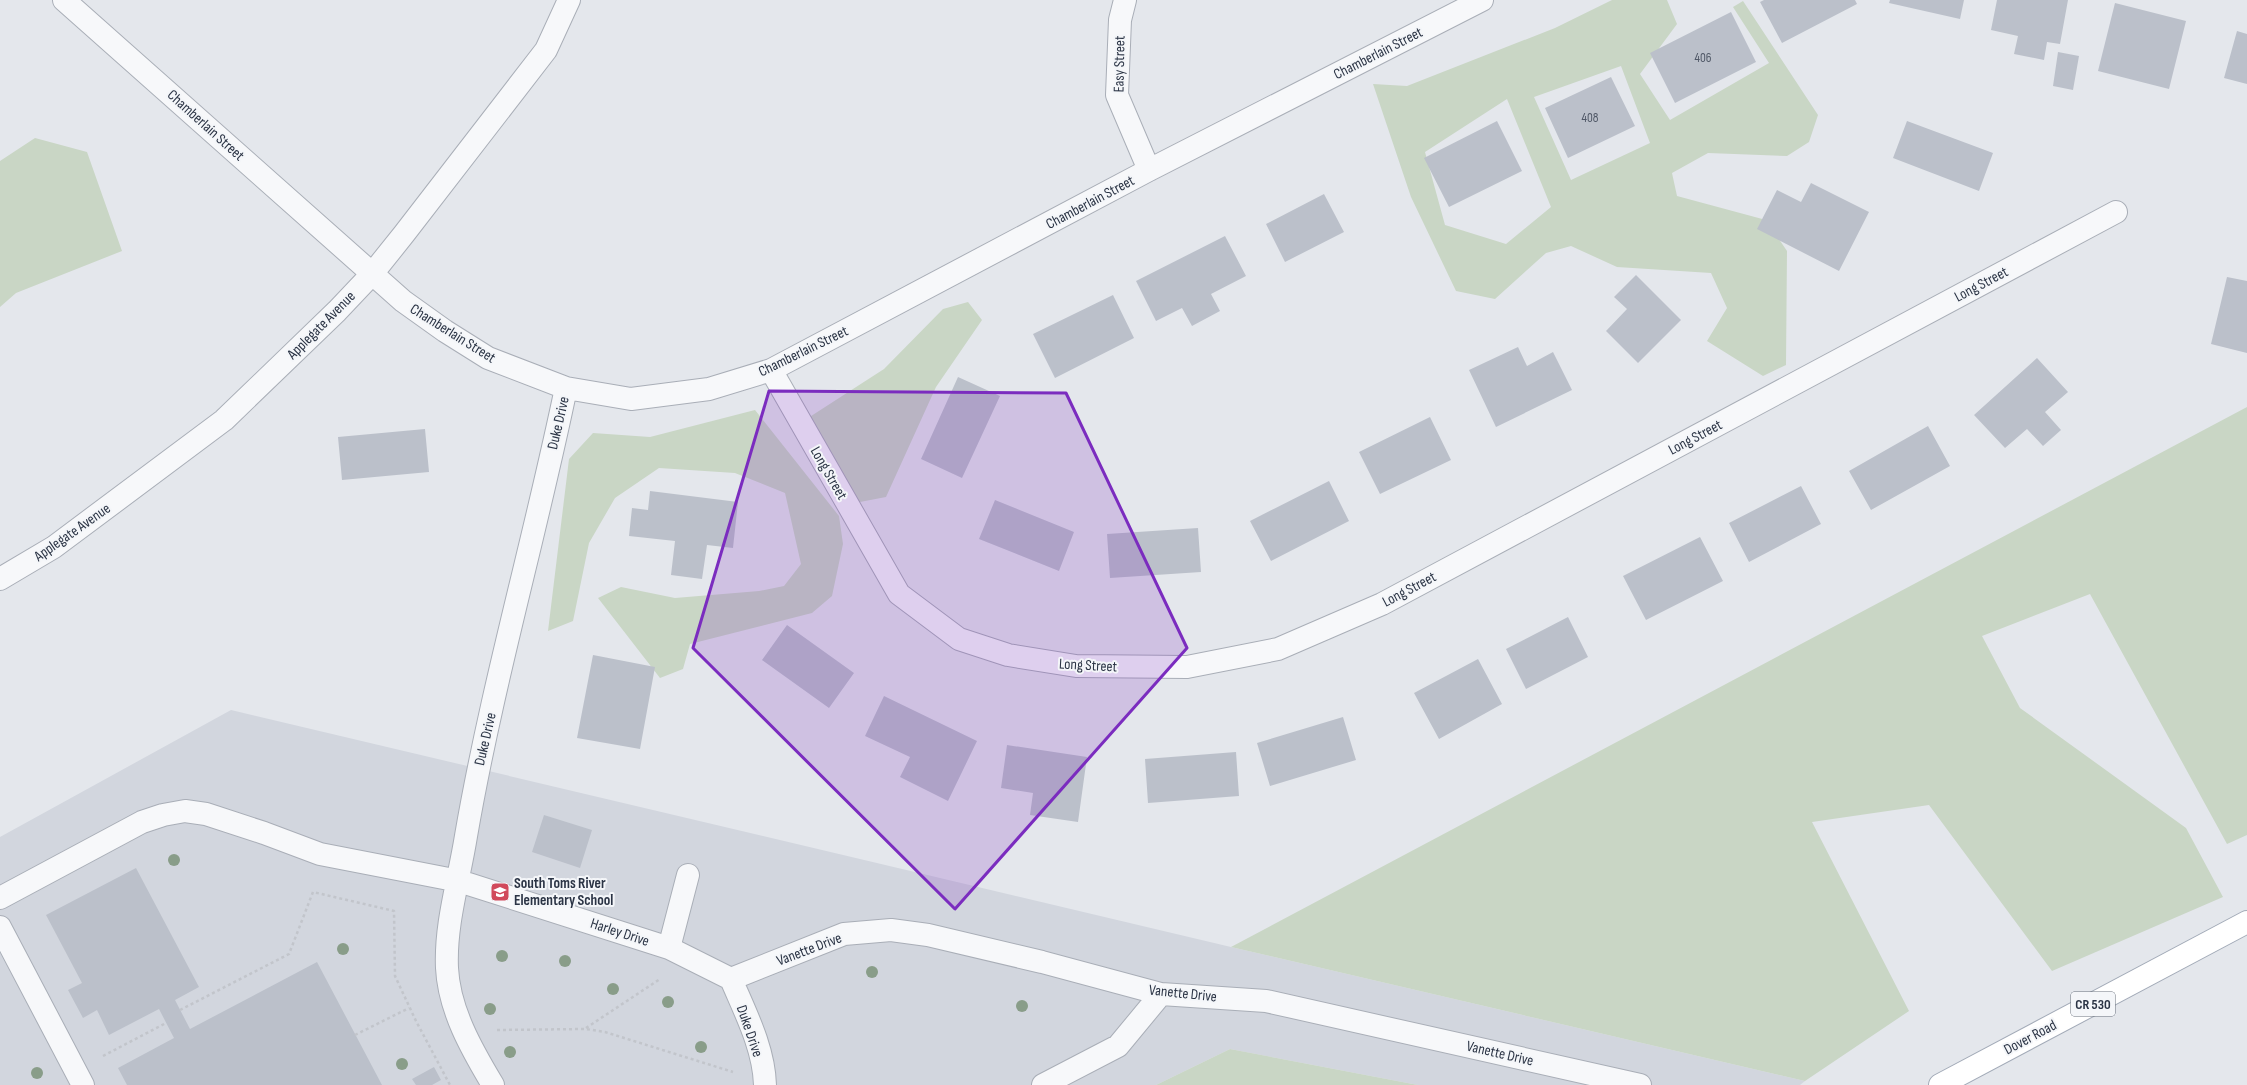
<svg xmlns="http://www.w3.org/2000/svg" width="2247" height="1085" font-family="'Sofia Sans Condensed',sans-serif">
  <rect width="100%" height="100%" fill="#e4e7ec"/>
  <path fill="#d2d6de" d="M 231,710 L 1231,947 L 1805,1081 L 1800,1085 L 1418,1085 L 1230,1049 L 1156,1085 L 0,1085 L 0,837 Z"/>
  <path fill="#c9d6c5" fill-rule="evenodd" d="M 1612,0 L 1667,0 L 1677,24 L 1640,74 L 1670,120 L 1769,63 L 1733,7 L 1743,1 L 1818,115 L 1809,142 L 1787,156 L 1708,153 L 1672,173 L 1677,196 L 1766,220 L 1787,251 L 1786,365 L 1763,376 L 1707,341 L 1727,308 L 1711,273 L 1617,267 L 1571,246 L 1546,253 L 1495,299 L 1456,291 L 1411,197 L 1373,84 L 1407,86 L 1555,28 ZM 1621,66 L 1650,143 L 1571,180 L 1534,97 ZM 1507,99 L 1551,207 L 1506,244 L 1445,225 L 1425,152 Z
    M 35,138 L 87,152 L 122,251 L 16,293 L 0,307 L 0,161 Z
    M 968,302 L 982,320 L 936,387 L 886,497 L 860,502 L 839,486 L 808,418 L 884,369 L 943,309 Z
    M 2247,407 L 2247,835 L 2227,844 L 2090,594 L 1982,636 L 2020,708 L 2186,828 L 2223,897 L 2052,971 L 1929,805 L 1812,822 L 1909,1011 L 1805,1081 L 1231,947 Z
    M 755,410 L 839,516 L 843,544 L 832,596 L 812,613 L 690,644 L 683,669 L 660,678 L 598,598 L 621,587 L 675,598 L 759,591 L 784,586 L 801,564 L 785,493 L 735,473 L 659,468 L 615,498 L 589,543 L 573,621 L 548,631 L 569,459 L 593,433 L 650,437 Z
    M 1230,1049 L 1418,1085 L 1156,1085 Z"/>
  <path fill="#bbc0ca" d="M 1764,0 L 1855,0 L 1857,4 L 1782,43 L 1760,2 Z
    M 1890,0 L 1964,0 L 1960,19 L 1889,3 Z
    M 1997,0 L 2068,0 L 2060,44 L 2047,42 L 2044,60 L 2014,54 L 2018,36 L 1991,30 Z
    M 2115,3 L 2186,21 L 2169,89 L 2098,71 Z
    M 1731,12 L 1756,62 L 1675,103 L 1650,53 Z
    M 2237,31 L 2247,34 L 2247,84 L 2224,78 Z
    M 2058,52 L 2079,56 L 2073,90 L 2053,86 Z
    M 1611,77 L 1635,126 L 1568,158 L 1545,108 Z
    M 1497,121 L 1522,171 L 1449,207 L 1424,158 Z
    M 1907,121 L 1993,153 L 1979,191 L 1893,158 Z
    M 1811,183 L 1869,212 L 1839,271 L 1757,229 L 1777,190 L 1801,202 Z
    M 1324,194 L 1344,232 L 1285,262 L 1266,224 Z
    M 1225,236 L 1246,276 L 1211,294 L 1220,311 L 1192,326 L 1182,308 L 1156,321 L 1136,281 Z
    M 1636,275 L 1681,320 L 1638,363 L 1606,331 L 1627,309 L 1614,297 Z
    M 2227,277 L 2247,281 L 2247,353 L 2211,344 Z
    M 1113,295 L 1134,338 L 1055,378 L 1033,334 Z
    M 1518,347 L 1527,366 L 1553,352 L 1572,390 L 1496,427 L 1469,370 Z
    M 2037,358 L 2068,392 L 2045,412 L 2061,430 L 2043,446 L 2027,429 L 2005,448 L 1974,415 Z
    M 958,377 L 1000,396 L 962,478 L 921,459 Z
    M 1430,417 L 1451,460 L 1380,494 L 1359,452 Z
    M 1928,426 L 1950,466 L 1871,510 L 1849,471 Z
    M 425,429 L 429,472 L 342,480 L 338,437 Z
    M 1329,481 L 1349,521 L 1271,561 L 1250,521 Z
    M 1801,486 L 1821,524 L 1749,562 L 1729,523 Z
    M 650,491 L 738,502 L 733,548 L 707,545 L 702,579 L 671,575 L 675,541 L 629,536 L 632,508 L 648,510 Z
    M 995,500 L 1074,532 L 1059,571 L 979,539 Z
    M 1198,528 L 1201,572 L 1110,578 L 1107,534 Z
    M 1700,537 L 1723,581 L 1646,620 L 1623,576 Z
    M 1568,617 L 1588,657 L 1526,689 L 1506,649 Z
    M 787,625 L 854,673 L 829,708 L 762,660 Z
    M 593,655 L 655,667 L 640,749 L 577,738 Z
    M 1478,659 L 1502,704 L 1439,739 L 1414,693 Z
    M 884,696 L 977,741 L 948,801 L 900,777 L 910,757 L 865,736 Z
    M 1343,717 L 1356,760 L 1270,786 L 1257,743 Z
    M 1007,745 L 1087,757 L 1078,822 L 1030,815 L 1033,793 L 1001,788 Z
    M 1236,752 L 1239,796 L 1148,803 L 1145,759 Z
    M 544,815 L 592,830 L 580,868 L 532,852 Z
    M 136,868 L 199,987 L 175,1000 L 190,1029 L 317,962 L 382,1085 L 127,1085 L 118,1068 L 174,1038 L 159,1009 L 109,1035 L 97,1010 L 83,1018 L 68,990 L 82,983 L 46,915 Z
    M 434,1067 L 441,1080 L 432,1085 L 416,1085 L 412,1079 Z"/>
  <g fill="none" stroke-linecap="round" stroke-linejoin="round">
    <defs>
      <path id="minor" d="M 64,0 L 403,301 L 445,331 L 488,358 L 566,388 L 631,399 L 709,389 L 771,370 L 1149,170 L 1482,0
        M 1125,0 L 1120,20 L 1117,95 L 1149,170
        M 771,370 L 899,594 L 959,639 L 1008,655 L 1076,666 L 1187,667 L 1278,649 L 1382,604 L 2116,212
        M 0,579 L 54,547 L 224,420 L 337,311 L 372,274 L 404,234 L 546,50 L 569,0
        M 0,898 L 142,822 L 163,815 L 185,811 L 206,814 L 264,833 L 320,854 L 459,881 L 669,948 L 731,979
        M 0,927 L 83,1085
        M 669,948 L 688,875
        M 731,979 L 844,934 L 891,930 L 928,935 L 1042,962 L 1161,994 L 1266,1001 L 1640,1085
        M 731,979 C 745,1012 764,1048 765,1085
        M 493,1085 C 472,1050 449,1010 447,968 C 445,924 459,880 466,836 C 492,685 535,538 566,388
        M 1043,1085 L 1118,1046 L 1161,994"/>
      <path id="major" d="M 1940,1085 L 2247,922"/>
    </defs>
    <use href="#minor" stroke="#a9aeb7" stroke-width="24"/>
    <use href="#major" stroke="#a3abb8" stroke-width="24"/>
    <path stroke="#c2c5cb" stroke-width="2.5" stroke-dasharray="3 3" stroke-linecap="butt" d="M 180,1010 L 289,954 L 313,892 L 394,911 L 395,976 L 416,1021 L 450,1085
      M 586,1028 L 660,979
      M 497,1030 L 586,1029 L 605,1032 L 733,1072
      M 355,1035 L 409,1008
      M 103,1056 L 166,1023"/>
    <use href="#minor" stroke="#f7f8fa" stroke-width="22"/>
    <use href="#major" stroke="#fff" stroke-width="22"/>
  </g>
  <g fill="#899d89">
    <circle cx="174" cy="860" r="6"/>
    <circle cx="343" cy="949" r="6"/>
    <circle cx="502" cy="956" r="6"/>
    <circle cx="565" cy="961" r="6"/>
    <circle cx="872" cy="972" r="6"/>
    <circle cx="613" cy="989" r="6"/>
    <circle cx="668" cy="1002" r="6"/>
    <circle cx="1022" cy="1006" r="6"/>
    <circle cx="490" cy="1009" r="6"/>
    <circle cx="701" cy="1047" r="6"/>
    <circle cx="510" cy="1052" r="6"/>
    <circle cx="402" cy="1064" r="6"/>
    <circle cx="37" cy="1073" r="6"/>
  </g>
  <path fill="#7b2cbf" fill-opacity="0.2" stroke="#7b2cbf" stroke-width="3" stroke-linejoin="round" d="M 769,391 L 1066,393 L 1187,648 L 955,909 L 693,648 Z"/>
  <defs>
    <symbol id="school-square" viewBox="-11 -11 22 22"><rect x="-9" y="-9" width="18" height="18" rx="4" fill="#d1495b" stroke="#f4f6f9"/><path d="M0-5L7-2L0 1L-7-2ZM-4 1L0 2.5L4 1V4Q0 6-4 4Z" fill="#fff"/></symbol>
  </defs>
  <g fill-rule="evenodd">
    <use href="#school-square" x="489" y="881" width="22" height="22"/>
  </g>
  <g text-anchor="middle" stroke-width="4" stroke-linejoin="round" paint-order="stroke">
    <g font-size="13" fill="#4f5766">
      <text x="1703" y="62">406</text>
      <text x="1590" y="122">408</text>
    </g>
    <rect fill="#f4f6f9" stroke="#676e7b" stroke-width="1" x="2071" y="992" width="44" height="24" rx="3"/>
    <g font-size="14" font-weight="bold" fill="#2b3445">
      <text x="2093" y="1009">CR 530</text>
    </g>
    <g font-size="15" fill="#2b3445" stroke="#f4f6f9">
      <text transform="translate(1378 53) rotate(-27)" y="5">Chamberlain Street</text>
      <text transform="translate(1119 64) rotate(-89)" y="5">Easy Street</text>
      <text transform="translate(206 125) rotate(42)" y="5">Chamberlain Street</text>
      <text transform="translate(1090 202) rotate(-28)" y="5">Chamberlain Street</text>
      <text transform="translate(1981 284) rotate(-28)" y="5">Long Street</text>
      <text transform="translate(321 325) rotate(-45)" y="5">Applegate Avenue</text>
      <text transform="translate(453 333) rotate(32)" y="5">Chamberlain Street</text>
      <text transform="translate(803 351) rotate(-26)" y="5">Chamberlain Street</text>
      <text transform="translate(558 423) rotate(-77)" y="5">Duke Drive</text>
      <text transform="translate(1695 437) rotate(-28)" y="5">Long Street</text>
      <text transform="translate(829 473) rotate(60)" y="5">Long Street</text>
      <text transform="translate(72 532) rotate(-35)" y="5">Applegate Avenue</text>
      <text transform="translate(1409 589) rotate(-28)" y="5">Long Street</text>
      <text transform="translate(1088 665) rotate(3)" y="5">Long Street</text>
      <text transform="translate(485 739) rotate(-77)" y="5">Duke Drive</text>
      <text transform="translate(620 932) rotate(18)" y="5">Harley Drive</text>
      <text transform="translate(809 949) rotate(-21)" y="5">Vanette Drive</text>
      <text transform="translate(1183 993) rotate(6)" y="5">Vanette Drive</text>
      <text transform="translate(750 1031) rotate(71)" y="5">Duke Drive</text>
      <text transform="translate(2030 1037) rotate(-28)" y="5">Dover Road</text>
      <text transform="translate(1500 1053) rotate(13)" y="5">Vanette Drive</text>
    </g>
    <g font-size="15" font-weight="bold" fill="#2b3445" stroke="#f4f6f9" text-anchor="start">
      <text x="514" y="888">South Toms River<tspan x="514" dy="17">Elementary School</tspan></text>
    </g>
  </g>
</svg>
